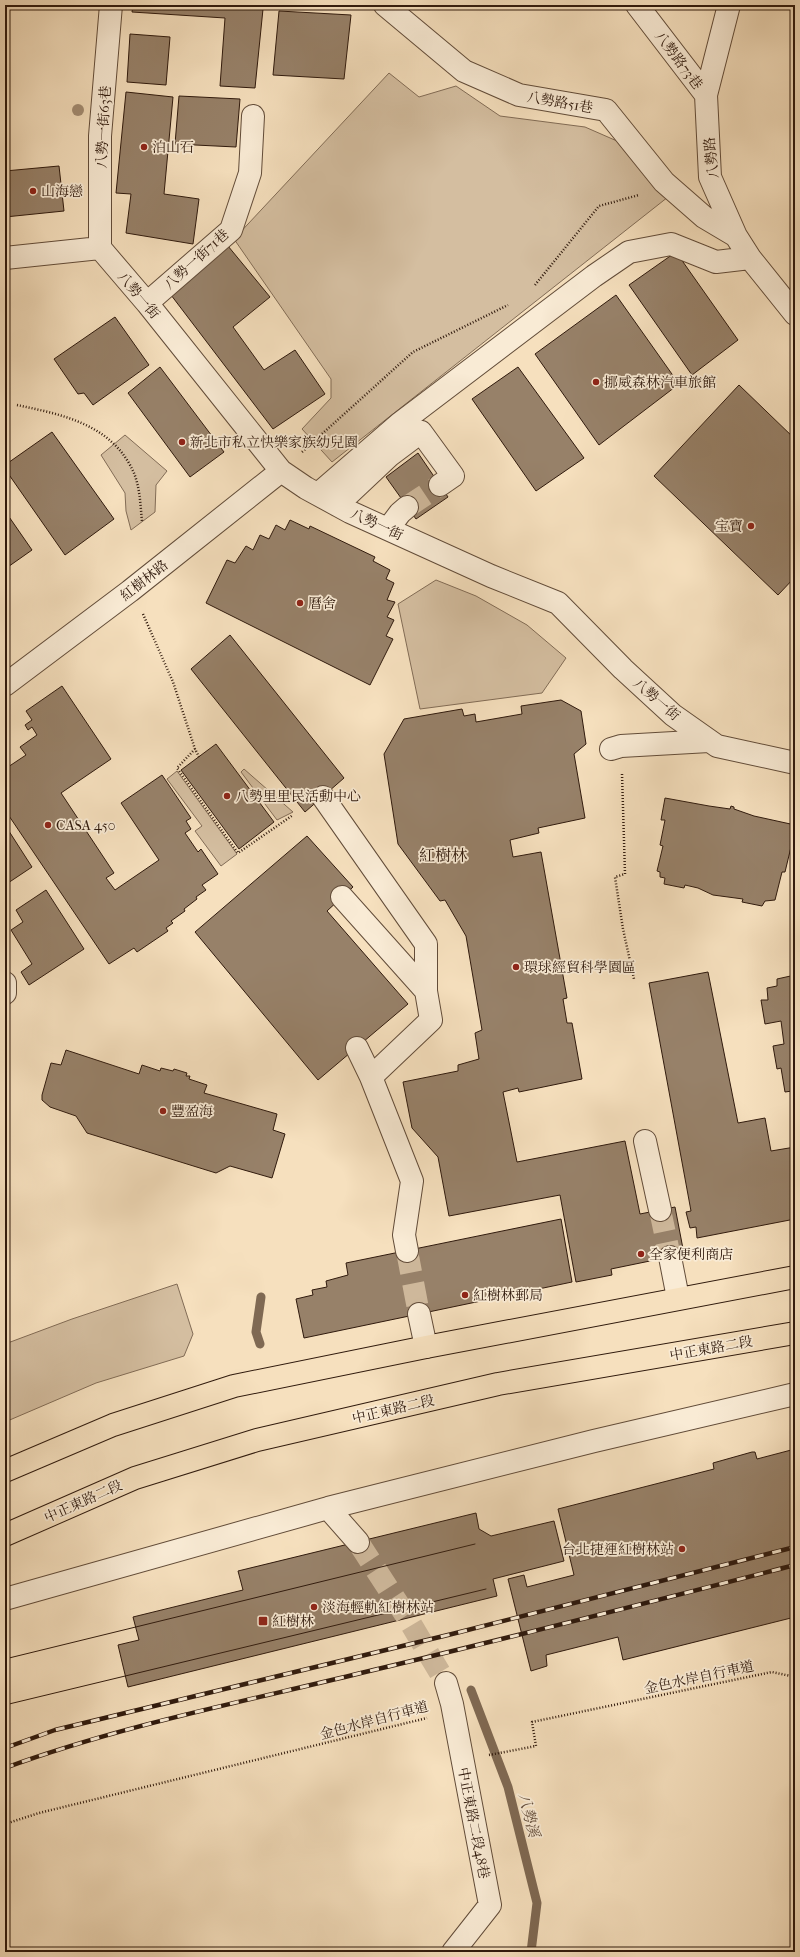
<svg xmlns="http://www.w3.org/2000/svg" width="800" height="1957" font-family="'IM FELL French Canon','Noto Serif TC',serif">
  <rect width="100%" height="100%" fill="#f6e0be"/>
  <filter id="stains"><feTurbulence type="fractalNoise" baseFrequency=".005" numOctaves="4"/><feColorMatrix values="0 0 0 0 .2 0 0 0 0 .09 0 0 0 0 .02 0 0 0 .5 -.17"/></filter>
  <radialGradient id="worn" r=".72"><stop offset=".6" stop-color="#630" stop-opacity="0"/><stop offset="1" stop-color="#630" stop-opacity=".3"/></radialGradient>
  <path fill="#d4bea0" stroke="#826c56" d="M 389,73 L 419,97 L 456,86 L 500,116 L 585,127 L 617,141 L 668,197 L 332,462 L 302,429 L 331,398 L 331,379 L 234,239 Z
    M 125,435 L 167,471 L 156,485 L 155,512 L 131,530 L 126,511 L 125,493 L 101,455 Z
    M 436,580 L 476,596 L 527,625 L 566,658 L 542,693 L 420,709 L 398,604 Z
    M 244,769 L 293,812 L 277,820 L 241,772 Z
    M 177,771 L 237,854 L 221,866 L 195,831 L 202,826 L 167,779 Z
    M 177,1284 L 193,1334 L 184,1356 L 96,1383 L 5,1422 L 5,1344 L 72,1319 Z"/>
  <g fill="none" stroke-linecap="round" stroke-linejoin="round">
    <path stroke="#7f6953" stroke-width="9" d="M 260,1344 L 256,1332 L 261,1297
      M 471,1690 L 508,1787 L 537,1903 L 531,1952"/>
  </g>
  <path fill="#978169" stroke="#301a0d" d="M 133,5 L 248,5 L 248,8 L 263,9 L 255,88 L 220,86 L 225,18 L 132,12 Z
    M 279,11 L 351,15 L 344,79 L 273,75 Z
    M 130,34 L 170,37 L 166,85 L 127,82 Z
    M 126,92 L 173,97 L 164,194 L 199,199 L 193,244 L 126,233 L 131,194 L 116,193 Z
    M 179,96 L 240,99 L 236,147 L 175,144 Z
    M 59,166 L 64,211 L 5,217 L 5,171 Z
    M 228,246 L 270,297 L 233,327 L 264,370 L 295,350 L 325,394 L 273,429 L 171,295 Z
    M 676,252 L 738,340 L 692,375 L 629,285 Z
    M 616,295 L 679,384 L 599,445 L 535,354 Z
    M 115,317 L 149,365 L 93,405 L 84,393 L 78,394 L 54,359 Z
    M 160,367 L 224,452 L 190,477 L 128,393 Z
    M 518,367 L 584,458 L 536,491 L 472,399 Z
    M 739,385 L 795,439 L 795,577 L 778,595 L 654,476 Z
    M 52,432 L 114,519 L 65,555 L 5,469 L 5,465 Z
    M 418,453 L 448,497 L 416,519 L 386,477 Z
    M 5,511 L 32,550 L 5,569 Z
    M 290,520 L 309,529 L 310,526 L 375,557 L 373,561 L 390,570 L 386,579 L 394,583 L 387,600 L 395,602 L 387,617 L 394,620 L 386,636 L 393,639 L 370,685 L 206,603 L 227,560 L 235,563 L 246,546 L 253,550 L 260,535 L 269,539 L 276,525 L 285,530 Z
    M 230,635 L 344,778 L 305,812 L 191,669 Z
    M 62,686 L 111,759 L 61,793 L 114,873 L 106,878 L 115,890 L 159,860 L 121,803 L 162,775 L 191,818 L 186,821 L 191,829 L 185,833 L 198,852 L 201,849 L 218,874 L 202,885 L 206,890 L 196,897 L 197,899 L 184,909 L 185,911 L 171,921 L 173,923 L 166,928 L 168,931 L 137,952 L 134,948 L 109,964 L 5,810 L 5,769 L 26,755 L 20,747 L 37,735 L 32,727 L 28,730 L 25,725 L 32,720 L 26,711 Z
    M 561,700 L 581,711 L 586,744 L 574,754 L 585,818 L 538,828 L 539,833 L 510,840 L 513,857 L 541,852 L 567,998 L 563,999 L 567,1023 L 572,1023 L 582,1079 L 519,1092 L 518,1088 L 503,1092 L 517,1162 L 625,1141 L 640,1214 L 675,1207 L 684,1254 L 611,1269 L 612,1275 L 576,1282 L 560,1195 L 449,1216 L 438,1157 L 412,1128 L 403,1082 L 458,1071 L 458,1065 L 479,1059 L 475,1033 L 482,1030 L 466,936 L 445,900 L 440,901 L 398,844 L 384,754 L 404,719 L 462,709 L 464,716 L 475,714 L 476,722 L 522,714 L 521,706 Z
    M 216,744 L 274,822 L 239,849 L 181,770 Z
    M 665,798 L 709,806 L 730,809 L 731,806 L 734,807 L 734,809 L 754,816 L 795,825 L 795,847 L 791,847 L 785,872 L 782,872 L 775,900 L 765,901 L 762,906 L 742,902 L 743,899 L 713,895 L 698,888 L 685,885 L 684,888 L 664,884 L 665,878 L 660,877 L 660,872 L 657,871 L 663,846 L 660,845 L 665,820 L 661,820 Z
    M 5,825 L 32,867 L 5,885 Z
    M 307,836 L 353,887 L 327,911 L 408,1004 L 318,1080 L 195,932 Z
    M 46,890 L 84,949 L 29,985 L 21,972 L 32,964 L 11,930 L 23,922 L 16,910 Z
    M 708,972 L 738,1123 L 765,1118 L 771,1151 L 795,1147 L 795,1219 L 697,1238 L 696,1227 L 690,1228 L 686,1212 L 691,1211 L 649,983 Z
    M 795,975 L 795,1094 L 792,1091 L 785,1092 L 781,1068 L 777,1069 L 773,1046 L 784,1044 L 781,1021 L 765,1024 L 761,1000 L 768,1000 L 767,988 L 777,986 L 777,979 Z
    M 66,1050 L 139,1074 L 142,1065 L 160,1071 L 161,1068 L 173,1071 L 174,1069 L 187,1073 L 186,1076 L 190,1076 L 189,1079 L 207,1085 L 204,1093 L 277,1114 L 273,1130 L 285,1134 L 272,1178 L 230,1166 L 216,1173 L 87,1133 L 76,1116 L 50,1107 L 42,1100 L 42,1095 L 51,1063 L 61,1065 Z
    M 561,1219 L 572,1282 L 304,1338 L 296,1299 L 313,1295 L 312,1290 L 327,1287 L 326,1281 L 348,1275 L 346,1263 Z
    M 795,1449 L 795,1617 L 623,1660 L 618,1637 L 546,1655 L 547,1666 L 531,1671 L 508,1579 L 524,1575 L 527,1587 L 574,1575 L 558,1509 L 714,1469 L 713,1463 L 752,1452 L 755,1452 L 757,1459 Z
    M 476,1513 L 479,1529 L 491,1536 L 554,1521 L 564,1561 L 493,1579 L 497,1596 L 128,1687 L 118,1645 L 139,1640 L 133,1617 L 243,1590 L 238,1571 Z"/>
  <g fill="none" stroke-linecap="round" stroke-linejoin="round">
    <path stroke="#ceb89b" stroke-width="22" stroke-dasharray="22 11" stroke-linecap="butt" d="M 407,507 L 440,485
      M 660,1210 L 670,1257
      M 407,1251 L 419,1314
      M 358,1542 L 408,1619 L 446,1683"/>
    <defs>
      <path id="minor" d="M 385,5 L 464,71 L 519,95 L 606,110 L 664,182 L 704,217 L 736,236
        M 637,5 L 706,95
        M 729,5 L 706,95 L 710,177 L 736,236 L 750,258 L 795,314
        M 100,248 L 100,136 L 111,5
        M 5,258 L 100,248 L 147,303 L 281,471 L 306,488 L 350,512 L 491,576 L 558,603 L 623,669 L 673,715 L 717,746 L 795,763
        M 147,303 L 231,230 L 250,173 L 253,116
        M 318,494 L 399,424 L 594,276 L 629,252 L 671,244 L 716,262 L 750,258
        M 337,505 L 389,456 L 421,432 L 453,476 L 440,485
        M 388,529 L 400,513 L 407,507
        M 5,685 L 130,591 L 281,471
        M 611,749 L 621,746 L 709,741
        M 323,797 L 426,944 L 426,991
        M 342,897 L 426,991 L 431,1020 L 371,1077
        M 5,983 L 5,993
        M 357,1048 L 371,1077 L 412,1181 L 404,1235 L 407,1251
        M 645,1141 L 660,1210
        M 670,1257 L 678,1298
        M 419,1314 L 426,1347
        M 328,1508 L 358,1542
        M 5,1599 L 328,1508 L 594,1441 L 795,1394
        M 446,1683 L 452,1704 L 490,1905 L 453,1952"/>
      <path id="major" d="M 5,1471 L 113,1425 L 234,1386 L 426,1347 L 795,1277
        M 5,1535 L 135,1478 L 257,1440 L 498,1384 L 795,1333"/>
    </defs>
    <use href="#minor" stroke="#624c39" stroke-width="24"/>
    <use href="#major" stroke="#301a0d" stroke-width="24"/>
    <path stroke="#301a0d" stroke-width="2.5" stroke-dasharray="1 2" stroke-linecap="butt" d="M 535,285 L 599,206 L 639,195
      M 17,405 C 59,414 107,423 130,465 C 140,482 140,502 142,521
      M 302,452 L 413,352 L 508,305
      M 143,614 L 173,682 L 195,749 L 199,757
      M 195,749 L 177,768 L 238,853 L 293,815
      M 622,774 L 625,874 L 615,877 L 623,929 L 634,979
      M 489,1755 L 536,1746 L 532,1722 L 772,1672 L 795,1677
      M 5,1824 L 39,1813 L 427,1718"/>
    <use href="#minor" stroke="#f9ebd5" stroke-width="22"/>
    <use href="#major" stroke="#f6e0be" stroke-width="22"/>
    <path stroke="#301a0d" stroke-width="1" d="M 5,1659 L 475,1544
      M 5,1705 L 486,1589"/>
    <defs>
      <path id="rail" d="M 5,1748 L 55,1730 L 452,1634 L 795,1547
        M 5,1768 C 120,1726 242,1702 361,1673 C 506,1639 650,1602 795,1565"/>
    </defs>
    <use href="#rail" stroke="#301a0d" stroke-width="4.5"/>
    <use href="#rail" stroke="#f9ebd5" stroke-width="3" stroke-dasharray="9" stroke-linecap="butt"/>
  </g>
  <circle fill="#a48e75" cx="78" cy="110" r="6"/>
  <g fill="#8f2418" stroke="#f9ebd5" stroke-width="1.5">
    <circle cx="144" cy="147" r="4"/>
    <circle cx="33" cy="191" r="4"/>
    <circle cx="596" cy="382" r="4"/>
    <circle cx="182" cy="442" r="4"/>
    <circle cx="751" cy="526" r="4"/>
    <circle cx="300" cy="603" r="4"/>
    <circle cx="227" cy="796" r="4"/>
    <circle cx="48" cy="825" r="4"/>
    <circle cx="516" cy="967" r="4"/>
    <circle cx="163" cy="1111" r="4"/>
    <circle cx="641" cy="1254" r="4"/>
    <circle cx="465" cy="1295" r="4"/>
    <circle cx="682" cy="1549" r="4"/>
    <circle cx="314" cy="1607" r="4"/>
    <rect x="258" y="1616" width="10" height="10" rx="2"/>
  </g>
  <g text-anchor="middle" stroke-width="3.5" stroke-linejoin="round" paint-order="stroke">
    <g font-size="14" fill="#301a0d" stroke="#f9ebd5">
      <text transform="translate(679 60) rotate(53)" y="5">八勢路73巷</text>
      <text transform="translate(560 102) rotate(10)" y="5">八勢路51巷</text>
      <text transform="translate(103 127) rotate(-87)" y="5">八勢一街63巷</text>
      <text transform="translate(711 158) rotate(-96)" y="5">八勢路</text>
      <text transform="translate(196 259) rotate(-42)" y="5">八勢一街71巷</text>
      <text transform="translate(139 295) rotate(50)" y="5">八勢一街</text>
      <text transform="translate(377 524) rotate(25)" y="5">八勢一街</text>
      <text transform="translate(144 580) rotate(-38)" y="5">紅樹林路</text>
      <text transform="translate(657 699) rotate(41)" y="5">八勢一街</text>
      <text transform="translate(711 1348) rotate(-10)" y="5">中正東路二段</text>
      <text transform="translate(393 1409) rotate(-13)" y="5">中正東路二段</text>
      <text transform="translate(83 1501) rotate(-24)" y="5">中正東路二段</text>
      <text transform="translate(699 1677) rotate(-12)" y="5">金色水岸自行車道</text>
      <text transform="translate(374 1720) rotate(-15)" y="5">金色水岸自行車道</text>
      <text transform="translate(474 1823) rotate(79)" y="5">中正東路二段48巷</text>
    </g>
    <g font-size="14" fill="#301a0d" stroke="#f9ebd5" text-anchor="start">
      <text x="152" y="152">泊山石</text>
      <text x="41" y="196">山海戀</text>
      <text x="604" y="387">挪威森林汽車旅館</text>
      <text x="190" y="447">新北市私立快樂家族幼兒園</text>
      <text x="743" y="531" text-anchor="end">宝寶</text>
      <text x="308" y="608">曆舍</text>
      <text x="235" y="801">八勢里里民活動中心</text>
      <text x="56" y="830">CASA 450</text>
      <text x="524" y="972">環球經貿科學園區</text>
      <text x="171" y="1116">豐盈海</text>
      <text x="649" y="1259">全家便利商店</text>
      <text x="473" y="1300">紅樹林郵局</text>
      <text x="674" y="1554" text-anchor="end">台北捷運紅樹林站</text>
      <text x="322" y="1612">淡海輕軌紅樹林站</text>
      <text x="272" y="1626">紅樹林</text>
    </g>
    <g font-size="15" font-style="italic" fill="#644e3c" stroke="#f9ebd5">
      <text transform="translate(529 1815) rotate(76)" y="5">八勢溪</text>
    </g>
    <g font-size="16" fill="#301a0d" stroke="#f9ebd5">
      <text x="443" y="861">紅樹林</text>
    </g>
  </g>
  <rect width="800" height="1957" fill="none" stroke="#f6e0be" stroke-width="20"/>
  <rect x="6" y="6" width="788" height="1945" fill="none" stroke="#301a0d" stroke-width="2"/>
  <rect x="10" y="10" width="780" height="1937" fill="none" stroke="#301a0d"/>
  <rect width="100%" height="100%" filter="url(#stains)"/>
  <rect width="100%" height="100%" fill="url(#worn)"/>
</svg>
